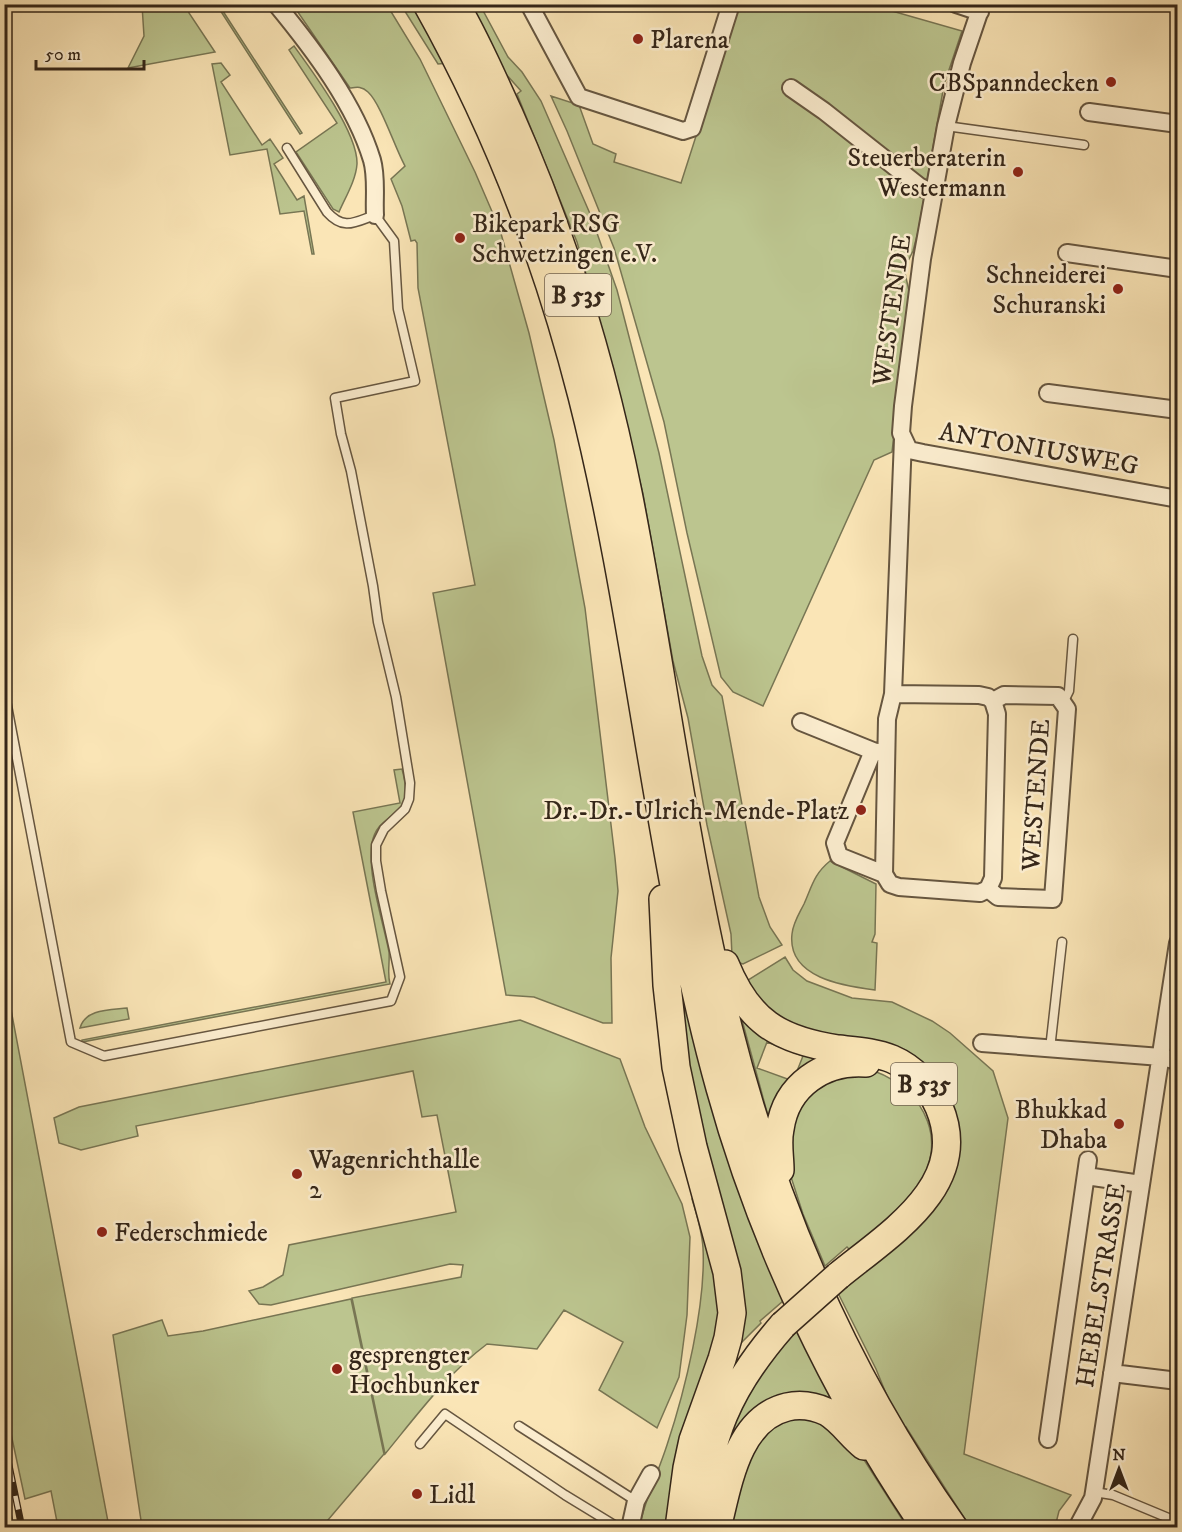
<svg xmlns="http://www.w3.org/2000/svg" width="1182" height="1532" font-family="'IM FELL DW Pica',serif">
  <rect width="100%" height="100%" fill="#fae5b6"/>
  <filter id="stains"><feTurbulence type="fractalNoise" baseFrequency=".00333" numOctaves="4"/><feColorMatrix values="0 0 0 0 .2 0 0 0 0 .09 0 0 0 0 .02 0 0 0 .5 -.17"/></filter>
  <radialGradient id="worn" r=".72"><stop offset=".6" stop-color="#630" stop-opacity="0"/><stop offset="1" stop-color="#630" stop-opacity=".3"/></radialGradient>
  <path fill="#bcc58f" stroke="#787654" stroke-width="1.5" fill-rule="evenodd" d="M 142,5 L 197,5 L 188,10 L 189,13 L 215,52 L 128,68 L 144,36 Z
    M 219,5 L 302,133 L 300,134 L 218,7 Z
    M 293,5 L 387,5 L 420,59 L 475,172 L 500,230 L 529,333 L 554,440 L 585,608 L 615,858 L 618,891 L 611,958 L 612,1023 L 603,1023 L 534,997 L 506,995 L 433,593 L 475,585 L 418,288 L 417,243 L 415,240 L 411,241 L 402,206 L 391,179 L 405,166 C 395,148 381,104 368,92 C 362,86 357,87 350,88 Z
    M 401,5 L 419,5 L 449,63 L 438,64 Z
    M 469,5 L 480,5 L 508,57 L 522,72 L 541,101 L 591,216 L 617,290 L 659,453 L 702,656 L 712,685 L 722,696 L 759,897 L 770,927 L 782,945 L 743,964 L 737,962 L 732,956 L 731,934 L 707,825 L 688,718 L 673,661 L 643,494 L 609,355 L 577,242 L 517,94 L 521,91 L 504,72 Z
    M 738,5 L 871,5 L 962,31 L 944,85 L 918,232 L 913,251 L 904,269 L 910,295 L 892,452 L 874,460 L 763,706 L 733,692 L 721,677 L 687,533 L 664,422 L 614,248 L 567,131 L 551,96 L 579,105 L 593,144 L 616,154 L 614,162 L 681,183 Z
    M 294,46 C 313,72 358,133 357,164 C 356,180 345,198 339,212 L 333,209 L 296,152 L 337,123 L 289,50 Z
    M 221,63 L 230,75 L 221,82 L 262,145 L 270,139 L 283,158 L 274,164 L 297,200 L 304,196 L 314,254 L 312,254 L 304,211 L 280,214 L 267,149 L 230,155 L 212,64 Z
    M 402,769 C 417,824 379,807 372,843 C 367,874 383,921 389,952 C 390,963 387,973 390,984 L 82,1042 L 82,1040 L 386,982 L 353,812 L 400,803 L 394,770 Z
    M 830,861 L 876,884 L 875,934 L 872,942 L 877,943 L 875,990 C 844,986 787,978 792,934 C 793,923 799,914 804,904 C 812,886 814,874 830,861 Z
    M 785,957 L 793,970 L 807,981 L 852,998 L 892,1002 L 932,1021 L 950,1033 L 993,1071 L 1008,1118 L 964,1454 L 1071,1495 L 1059,1511 L 1055,1527 L 970,1527 L 906,1427 L 901,1430 L 876,1369 L 836,1289 L 935,1197 L 936,1088 L 798,1033 L 740,985 Z
    M 672,962 C 688,1003 695,1048 707,1090 C 728,1161 754,1232 783,1301 L 760,1321 L 761,1323 L 740,1344 L 700,1148 Z
    M 5,978 L 109,1527 L 58,1527 L 51,1491 L 25,1499 L 4,1401 Z
    M 127,1008 L 129,1019 L 80,1028 C 85,1009 110,1010 127,1008 Z
    M 739,1009 L 834,1054 L 771,1127 ZM 767,1042 L 803,1056 L 793,1081 L 757,1068 Z
    M 520,1020 L 620,1059 L 645,1127 L 682,1204 L 690,1237 L 687,1315 L 679,1377 L 657,1428 L 599,1390 L 623,1342 L 564,1310 L 537,1349 L 487,1344 C 447,1374 417,1415 385,1454 L 352,1298 L 461,1277 L 463,1265 L 450,1264 L 271,1305 L 259,1304 L 249,1291 L 263,1287 L 283,1275 L 289,1245 L 456,1212 L 437,1115 L 422,1117 L 413,1071 L 136,1126 L 138,1136 L 81,1150 L 59,1143 L 54,1118 L 79,1107 Z
    M 874,1071 C 926,1090 951,1145 914,1191 C 896,1214 872,1232 851,1251 L 847,1247 L 825,1266 L 803,1214 L 791,1177 L 785,1133 L 816,1082 Z
    M 703,1196 L 728,1304 L 669,1527 L 639,1528 C 645,1499 658,1473 667,1445 C 685,1391 706,1305 703,1248 C 702,1231 697,1215 692,1199 Z
    M 351,1299 L 384,1454 L 322,1527 L 142,1527 L 113,1335 L 162,1320 L 168,1336 L 203,1331 Z
    M 796,1327 L 837,1409 L 801,1400 L 709,1491 L 728,1417 Z
    M 810,1412 L 861,1455 L 907,1527 L 723,1528 L 761,1428 Z"/>
  <g fill="none" stroke-linecap="round" stroke-linejoin="round">
    <defs>
      <path id="service" d="M 946,126 L 1084,145
        M 4,690 L 71,1042 L 104,1056 L 391,1001 L 400,977 L 381,891 L 376,861 L 376,845 L 384,829 L 405,809 L 409,799 L 410,783 L 396,697 L 378,622 L 373,586 L 351,471 L 341,434 L 335,398 L 415,381 L 398,309 L 394,241 L 375,215 C 355,222 344,231 327,212 L 287,148
        M 1063,703 L 1069,691 L 1073,639
        M 1050,1049 L 1062,942
        M 519,1426 L 636,1501
        M 420,1444 L 445,1414 L 565,1495 L 619,1528
        M 1094,1492 L 1113,1495 L 1178,1522"/>
      <path id="minor" d="M 276,4 C 313,49 355,104 372,160 C 377,177 374,198 375,215
        M 529,4 L 579,97 L 683,131 L 692,128 L 731,4
        M 956,4 L 980,12
        M 982,4 L 962,63 L 946,126 L 922,259 L 903,406 L 901,433 L 909,450 L 923,453 L 1178,499
        M 791,88 L 824,111 L 919,186 L 934,194
        M 1089,112 L 1178,124
        M 1067,253 L 1178,269
        M 1048,393 L 1178,410
        M 801,722 L 873,751 L 882,753
        M 873,751 L 835,843 L 839,856 L 884,874 L 890,884 L 899,887 L 980,893 L 988,889 L 998,897 L 1053,899 L 1067,709 L 1058,696 L 1004,695 L 993,701 L 988,697 L 979,695 L 893,694
        M 884,874 L 887,719 L 893,694 L 903,439
        M 988,889 L 993,878 L 997,714 L 993,701
        M 982,1043 L 1161,1057 L 1178,1061
        M 1086,1176 L 1141,1184
        M 1112,1373 L 1178,1381
        M 1048,1439 L 1088,1160
        M 630,1528 L 636,1501 L 651,1474
        M 1077,1528 L 1093,1498 L 1094,1492 L 1178,943"/>
      <path id="trunk" d="M 427,4 C 496,127 547,259 582,396 C 640,624 657,861 720,1088 C 763,1244 835,1394 926,1528
        M 455,4 C 476,39 492,77 509,114 C 563,235 602,362 628,493 C 663,670 684,851 728,1027 C 773,1206 847,1377 954,1528
        M 663,899 L 667,985 L 676,1067 L 693,1147 L 727,1272 L 732,1313 L 728,1338 L 722,1359 L 693,1440 L 687,1468 L 679,1528
        M 725,964 C 748,1021 778,1040 838,1049 C 856,1051 875,1052 892,1059 C 913,1068 930,1086 939,1107 C 972,1185 889,1234 838,1276
        M 780,1170 C 780,1157 777,1142 780,1129 C 786,1085 824,1060 866,1063
        M 698,1520 C 710,1436 726,1390 783,1325
        M 717,1528 C 728,1485 737,1419 787,1407 C 800,1404 814,1406 827,1412 C 842,1421 851,1436 864,1446"/>
    </defs>
    <use href="#service" stroke="#665640" stroke-width="11"/>
    <use href="#minor" stroke="#665640" stroke-width="20"/>
    <use href="#trunk" stroke="#342619" stroke-width="30"/>
    <use href="#service" stroke="#fceed0" stroke-width="8"/>
    <use href="#minor" stroke="#fceed0" stroke-width="16"/>
    <use href="#trunk" stroke="#fae5b6" stroke-width="27"/>
    <defs>
      <path id="rail" d="M 4,1441 L 22,1528
        M 4,1492 L 11,1528"/>
    </defs>
    <use href="#rail" stroke="#342619" stroke-width="7"/>
    <use href="#rail" stroke="#fceed0" stroke-width="4.5" stroke-dasharray="14" stroke-linecap="butt"/>
    <defs>
      <path id="trunk-bridge" d="M 783,1325 L 838,1276"/>
    </defs>
    <use href="#trunk-bridge" stroke="#342619" stroke-width="30" stroke-linecap="butt"/>
    <use href="#trunk-bridge" stroke="#fae5b6" stroke-width="27"/>
  </g>
  <g fill="#8f2418" stroke="#fceed0" stroke-width="2">
    <circle cx="638" cy="39" r="6"/>
    <circle cx="1111" cy="82" r="6"/>
    <circle cx="1018" cy="172" r="6"/>
    <circle cx="460" cy="238" r="6"/>
    <circle cx="1118" cy="289" r="6"/>
    <circle cx="861" cy="810" r="6"/>
    <circle cx="1119" cy="1124" r="6"/>
    <circle cx="297" cy="1174" r="6"/>
    <circle cx="102" cy="1232" r="6"/>
    <circle cx="337" cy="1369" r="6"/>
    <circle cx="417" cy="1494" r="6"/>
  </g>
  <g text-anchor="middle" stroke-width="5" stroke-linejoin="round" paint-order="stroke">
    <g fill="#fceed0" stroke="#706250" stroke-width="1.5">
      <rect x="545" y="274" width="66" height="42" rx="4.5"/>
      <rect x="891" y="1063" width="66" height="42" rx="4.5"/>
    </g>
    <g font-size="24" font-weight="bold" fill="#342619">
      <text x="578" y="303">B 535</text>
      <text x="924" y="1092">B 535</text>
    </g>
    <g font-size="26" fill="#342619" stroke="#fceed0" text-anchor="start">
      <text x="650" y="48">Plarena</text>
      <text x="1099" y="91" text-anchor="end">CBSpanndecken</text>
      <text x="1006" y="166" text-anchor="end">Steuerberaterin<tspan x="1006" dy="30">Westermann</tspan></text>
      <text x="472" y="232">Bikepark RSG<tspan x="472" dy="30">Schwetzingen e.V.</tspan></text>
      <text x="1106" y="283" text-anchor="end">Schneiderei<tspan x="1106" dy="30">Schuranski</tspan></text>
      <text x="849" y="819" text-anchor="end">Dr.-Dr.-Ulrich-Mende-Platz</text>
      <text x="1107" y="1118" text-anchor="end">Bhukkad<tspan x="1107" dy="30">Dhaba</tspan></text>
      <text x="309" y="1168">Wagenrichthalle<tspan x="309" dy="30">2</tspan></text>
      <text x="114" y="1241">Federschmiede</text>
      <text x="349" y="1363">gesprengter<tspan x="349" dy="30">Hochbunker</tspan></text>
      <text x="429" y="1503">Lidl</text>
    </g>
    <g font-size="26" fill="#342619" stroke="#fceed0">
      <text transform="translate(891 310) rotate(-82)" y="9">WESTENDE</text>
      <text transform="translate(1039 448) rotate(10)" y="9">ANTONIUSWEG</text>
      <text transform="translate(1035 795) rotate(-86)" y="9">WESTENDE</text>
      <text transform="translate(1100 1285) rotate(-81)" y="9">HEBELSTRASSE</text>
    </g>
  </g>
  <rect width="1182" height="1532" fill="none" stroke="#fae5b6" stroke-width="24"/>
  <rect x="6" y="6" width="1170" height="1520" fill="none" stroke="#342619" stroke-width="3"/>
  <rect x="12" y="12" width="1158" height="1508" fill="none" stroke="#342619" stroke-width="1.5"/>
  <g transform="translate(1119 1469)" stroke="#fceed0" stroke-width="4.5" paint-order="stroke">
  <path d="M0-4.5L10 22L0 15L-10 22Z" fill="#342619"/>
  <text y="-9" font-size="16" font-weight="bold" text-anchor="middle" fill="#342619">N</text>
  </g>
  <path d="M36 60v9h108v-9" fill="none" stroke="#342619" stroke-width="3"/>
  <text x="45" y="60" font-size="18" fill="#342619" stroke="#fceed0" stroke-width="4.5" paint-order="stroke">50 m</text>
  <rect width="100%" height="100%" filter="url(#stains)"/>
  <rect width="100%" height="100%" fill="url(#worn)"/>
</svg>
